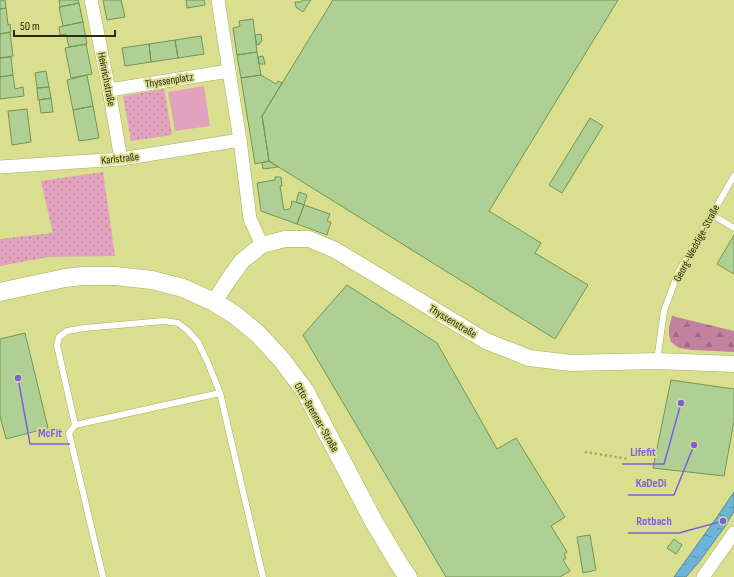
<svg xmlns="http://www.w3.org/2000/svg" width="734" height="577" font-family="'Sofia Sans Condensed',sans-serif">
  <defs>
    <pattern id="green-dots" width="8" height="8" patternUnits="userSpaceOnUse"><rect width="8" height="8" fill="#e2a2be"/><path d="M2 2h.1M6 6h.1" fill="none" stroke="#b78499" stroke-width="1.8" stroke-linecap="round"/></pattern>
    <pattern id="forest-firs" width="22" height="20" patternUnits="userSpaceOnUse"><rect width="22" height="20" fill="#c2819e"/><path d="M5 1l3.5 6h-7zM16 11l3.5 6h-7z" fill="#9e6a7f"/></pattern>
    <pattern id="water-ripples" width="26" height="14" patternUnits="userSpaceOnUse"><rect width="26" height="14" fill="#6db4d8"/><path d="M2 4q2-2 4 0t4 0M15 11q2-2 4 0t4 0" fill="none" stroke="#5a93ad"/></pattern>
  </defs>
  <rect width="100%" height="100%" fill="#dadf90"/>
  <path fill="url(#green-dots)" d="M 164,89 L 172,135 L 131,141 L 123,96 Z
    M 103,172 L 115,256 L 48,257 L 0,266 L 0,239 L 53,233 L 41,181 Z"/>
  <path fill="url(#forest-firs)" d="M 672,316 L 734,331 L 734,352 L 693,350 L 679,348 L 671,342 L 669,335 L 669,327 Z"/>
  <path fill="#e2a2be" d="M 204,86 L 210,126 L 175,131 L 168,92 Z"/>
  <path fill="url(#water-ripples)" stroke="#598b9a" d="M 734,492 L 734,511 L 726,525 L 699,562 L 686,577 L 674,577 L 717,517 Z"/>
  <path fill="#afd094" stroke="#729654" d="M 0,0 L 5,0 L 6,8 L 0,9 Z
    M 59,0 L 78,0 L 79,3 L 60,7 Z
    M 103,0 L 121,0 L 125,17 L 107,20 Z
    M 186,0 L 204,0 L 205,5 L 187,8 Z
    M 303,0 L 311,0 L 303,12 L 296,7 L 295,2 L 301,2 Z
    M 333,0 L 618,0 L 489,211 L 541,243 L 535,253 L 588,285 L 555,339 L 269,161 L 262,116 Z
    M 79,3 L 83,22 L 63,26 L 59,7 Z
    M 6,8 L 8,25 L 10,24 L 11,32 L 0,34 L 0,9 Z
    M 253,19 L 257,52 L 237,55 L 233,28 L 240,26 L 239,21 Z
    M 83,22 L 87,44 L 69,47 L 66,34 L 60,35 L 59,27 Z
    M 10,32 L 13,56 L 0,58 L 0,34 Z
    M 261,34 L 262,41 L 260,42 L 260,44 L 257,45 L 255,35 Z
    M 201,36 L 204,54 L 178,58 L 175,40 Z
    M 175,40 L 178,58 L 151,62 L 149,44 Z
    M 86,44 L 92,74 L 71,78 L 65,48 Z
    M 149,44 L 151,62 L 125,66 L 122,48 Z
    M 257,52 L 261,75 L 241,78 L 237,55 Z
    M 263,56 L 265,64 L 259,64 L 258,57 Z
    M 11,57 L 13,75 L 0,77 L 0,58 Z
    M 46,71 L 49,87 L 37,88 L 35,73 Z
    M 13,75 L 15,89 L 23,87 L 24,96 L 0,99 L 0,77 Z
    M 87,75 L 93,106 L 73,110 L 67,80 Z
    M 261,75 L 276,84 L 278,81 L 282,83 L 262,116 L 269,161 L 255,164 L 241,78 Z
    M 49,87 L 51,98 L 38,100 L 37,88 Z
    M 51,98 L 53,112 L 41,113 L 39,100 Z
    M 93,106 L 99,138 L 79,141 L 73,110 Z
    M 27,109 L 31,142 L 12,145 L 8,111 Z
    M 590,118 L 603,126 L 562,193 L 549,185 Z
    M 269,161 L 278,167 L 263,169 L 262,163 Z
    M 275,177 L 281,177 L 282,186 L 280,186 L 284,210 L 290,209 L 292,203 L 291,202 L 292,201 L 304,205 L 297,224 L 261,211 L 257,183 L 275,180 Z
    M 299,192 L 307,195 L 304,205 L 296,202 Z
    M 304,205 L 330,214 L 327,221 L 331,222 L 327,235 L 297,224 Z
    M 734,235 L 734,274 L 717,264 Z
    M 347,285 L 437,343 L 497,449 L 516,438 L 565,517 L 551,526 L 567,552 L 564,554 L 566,558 L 563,560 L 570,571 L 560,577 L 446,577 L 303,335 Z
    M 25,333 L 48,428 L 6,439 L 0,416 L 0,339 Z
    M 671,380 L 734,389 L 734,421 L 724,476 L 653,468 Z
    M 590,535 L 596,570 L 583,573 L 577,537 Z
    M 674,539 L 682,545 L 676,554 L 667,548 Z"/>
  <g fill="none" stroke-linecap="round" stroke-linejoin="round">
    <defs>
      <path id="service" d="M 711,214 L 734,228
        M 657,361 L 664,311 L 678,273 L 734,176
        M 75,425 L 57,345 L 59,337 L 67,331 L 84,328 L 164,321 L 178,323 L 187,330 L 198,342 L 208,363 L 220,393
        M 103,577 L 69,433 L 75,425 L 220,393 L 263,577"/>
      <path id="minor" d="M 91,0 L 109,90 L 121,159
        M 218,0 L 229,71 L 240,140 L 250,219 L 262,245
        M 109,90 L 229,71
        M 0,167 L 121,159 L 240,140
        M 703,577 L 734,533"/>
      <path id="tertiary" d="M 214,302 L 229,279 L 242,261 L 262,245 L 285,239 L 309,239 L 335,250 L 486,341 L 529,358 L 571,363 L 657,361 L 734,364"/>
      <path id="secondary" d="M 0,292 L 65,278 L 82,276 L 115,276 L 152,280 L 183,288 L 214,302 L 235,315 L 258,334 L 282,360 L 305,391 L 374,522 L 399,564 L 408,577"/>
    </defs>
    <use href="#service" stroke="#aaaf61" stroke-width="7"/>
    <use href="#minor" stroke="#aaaf61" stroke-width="14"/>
    <use href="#tertiary" stroke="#aaaf61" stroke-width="17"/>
    <use href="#secondary" stroke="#aaaf61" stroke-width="19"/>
    <path stroke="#9fa364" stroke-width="2.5" stroke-dasharray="2 3" stroke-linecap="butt" d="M 585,452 L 629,459"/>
    <use href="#service" stroke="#fff" stroke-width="6"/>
    <use href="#minor" stroke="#fff" stroke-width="13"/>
    <use href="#tertiary" stroke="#fff" stroke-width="16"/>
    <use href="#secondary" stroke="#fff" stroke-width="18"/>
  </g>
  <g text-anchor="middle" stroke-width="4" stroke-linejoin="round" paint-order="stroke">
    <g font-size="11" fill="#2a2c0b" stroke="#dadf90">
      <text transform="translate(107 79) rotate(79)" y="4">Heinrichstraße</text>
      <text transform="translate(169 80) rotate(-9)" y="4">Thyssenplatz</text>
      <text transform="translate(120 158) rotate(-6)" y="4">Karlstraße</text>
      <text transform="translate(696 243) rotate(-62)" y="4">Georg-Weddige-Straße</text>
      <text transform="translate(453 321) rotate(31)" y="4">Thyssenstraße</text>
      <text transform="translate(317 417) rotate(60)" y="4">Otto-Brenner-Straße</text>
    </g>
  </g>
  <path fill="none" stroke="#7f60da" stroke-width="1.5" d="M18 378L30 444H70M681 403L664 464H622M694 445L674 495H628M723 521L679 533H628"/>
  <g fill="#7f60da" stroke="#dadf90" stroke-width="1.5">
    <circle cx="18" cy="378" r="4"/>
    <circle cx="681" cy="403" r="4"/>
    <circle cx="694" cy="445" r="4"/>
    <circle cx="723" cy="521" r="4"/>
  </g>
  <g font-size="12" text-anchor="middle" font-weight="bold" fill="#7f60da" stroke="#dadf90" stroke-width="4" stroke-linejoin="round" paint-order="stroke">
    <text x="50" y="437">McFit</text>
    <text x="643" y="456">Lifefit</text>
    <text x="651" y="487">KaDeDi</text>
    <text x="654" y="525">Rotbach</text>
  </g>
  <path d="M14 30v6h101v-6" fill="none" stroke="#2a2c0b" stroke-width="2"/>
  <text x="20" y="30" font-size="12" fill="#2a2c0b" stroke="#dadf90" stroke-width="3" paint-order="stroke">50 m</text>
</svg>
